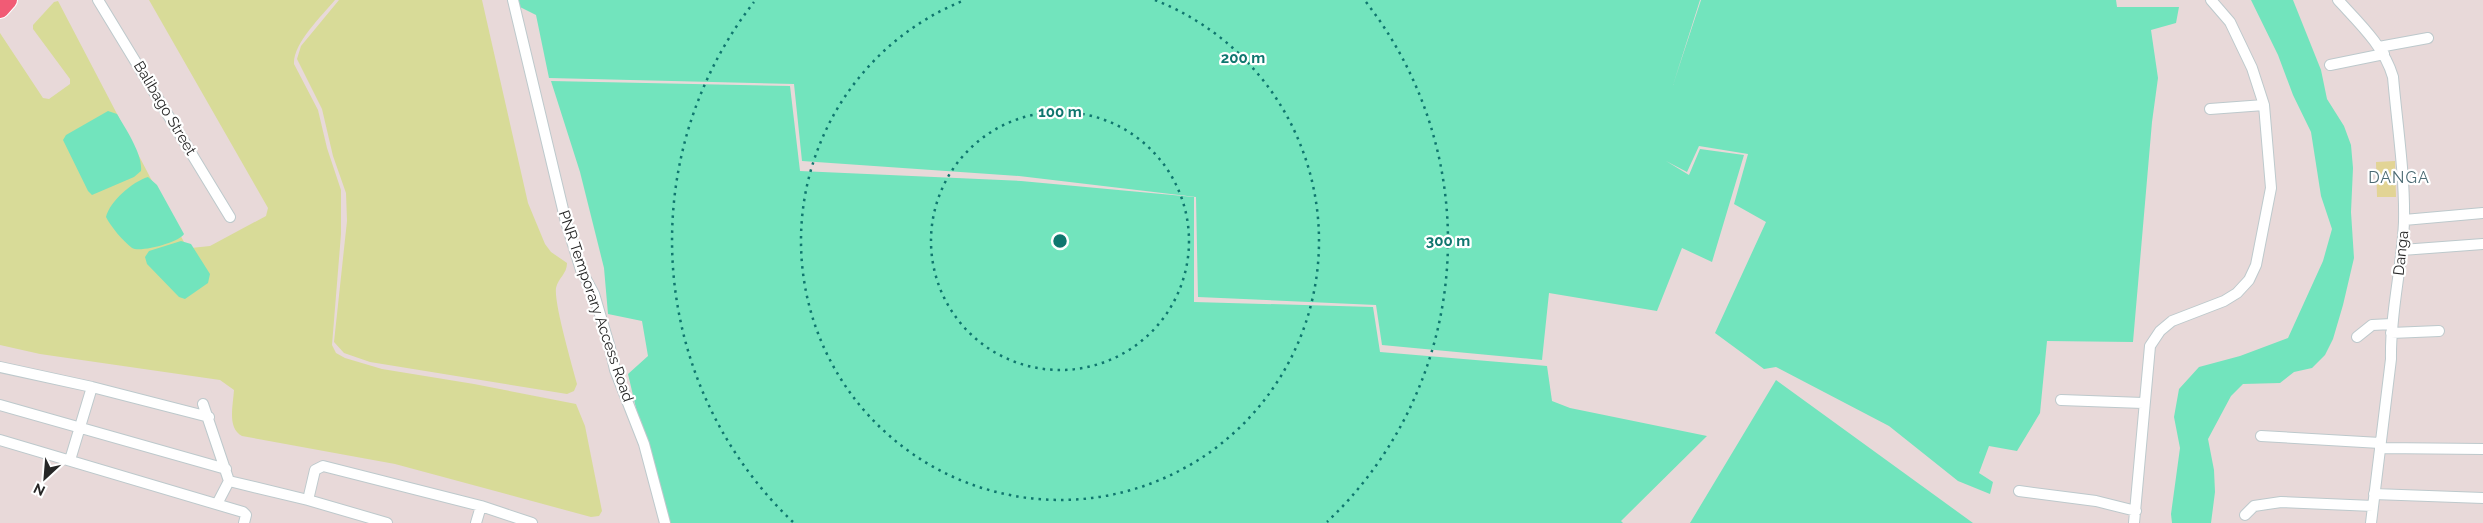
<svg xmlns="http://www.w3.org/2000/svg" width="2483" height="523" font-family="Raleway,sans-serif">
  <rect width="100%" height="100%" fill="#e8d9d9"/>
  <path fill="#d8db98" d="M 149,0 L 335,0 C 322,16 293,43 294,64 L 318,110 L 327,148 L 341,190 L 341,234 L 332,345 L 336,353 L 345,358 L 382,369 L 474,384 L 576,404 L 585,426 L 602,511 L 599,516 L 591,517 L 395,464 L 242,436 C 227,428 233,406 234,390 L 220,380 L 40,354 L 0,345 L 0,33 L 43,98 L 49,99 L 70,84 L 70,79 L 33,29 L 33,25 L 54,2 L 58,1 L 185,244 L 191,248 L 210,246 L 266,216 L 268,208 Z
    M 339,0 L 482,0 L 528,203 L 545,244 L 551,252 L 567,263 C 567,274 558,278 556,288 C 554,304 572,365 577,384 L 574,391 L 567,394 L 370,362 L 344,353 L 334,342 L 347,221 L 346,193 L 333,156 L 322,109 L 297,59 L 301,46 Z"/>
  <path fill="#e2d495" d="M 2395,161 L 2396,197 L 2377,197 L 2376,162 Z"/>
  <path fill="#72e4bd" d="M 517,0 L 1700,0 L 1673,85 L 1701,0 L 2116,0 L 2117,7 L 2179,7 L 2176,23 L 2151,30 L 2158,78 L 2152,122 L 2133,342 L 2047,341 L 2040,413 L 2017,451 L 1989,446 L 1979,473 L 1993,482 L 1990,494 L 1958,481 L 1889,426 L 1776,367 L 1764,369 L 1715,333 L 1766,222 L 1734,204 L 1748,154 L 1699,146 L 1687,172 L 1666,161 L 1689,175 L 1700,149 L 1744,155 L 1712,262 L 1682,248 L 1657,311 L 1549,293 L 1542,360 L 1382,345 L 1376,305 L 1198,297 L 1196,197 L 1019,176 L 802,161 L 794,84 L 549,78 L 536,15 L 518,6 Z
    M 2251,0 L 2293,0 L 2321,70 L 2327,99 L 2344,126 L 2351,145 L 2353,168 L 2351,212 L 2354,258 L 2343,305 L 2333,339 L 2325,355 L 2312,368 L 2294,372 L 2280,383 L 2243,384 L 2231,396 L 2208,439 L 2214,470 L 2215,492 L 2211,523 L 2172,523 L 2171,514 L 2180,448 L 2174,417 L 2179,389 L 2199,367 L 2240,356 L 2288,338 L 2323,261 L 2332,229 L 2321,196 L 2311,132 L 2293,95 L 2278,55 Z
    M 551,81 L 790,86 L 800,171 L 1021,181 L 1194,197 L 1194,302 L 1373,307 L 1380,352 L 1547,366 L 1552,401 L 1570,408 L 1707,436 L 1621,521 L 1623,523 L 663,523 L 628,374 L 648,356 L 642,321 L 608,314 L 604,268 L 580,172 Z
    M 108,111 L 117,114 C 125,128 143,154 141,171 L 134,177 L 92,195 L 88,191 L 63,140 L 66,135 Z
    M 148,177 L 157,185 L 184,234 C 180,242 140,253 132,248 C 123,241 111,227 106,217 C 110,201 132,182 148,177 Z
    M 181,241 L 191,244 L 210,274 L 208,283 L 185,299 L 179,297 L 147,264 L 145,257 L 149,251 Z
    M 1776,380 L 1973,523 L 1690,523 Z"/>
  <g fill="none" stroke-linecap="round" stroke-linejoin="round">
    <defs>
      <path id="street" d="M 98,0 L 230,217
        M 513,0 L 566,222 L 581,270 L 594,294 L 610,348 L 615,370 L 644,444 L 665,523
        M 2338,0 C 2359,23 2384,46 2393,77 C 2397,124 2405,174 2404,222 C 2402,268 2390,313 2391,359 L 2371,523
        M 2379,47 L 2428,38
        M 2330,65 L 2384,54
        M 2210,109 L 2264,105
        M 2404,220 L 2483,213
        M 2402,250 L 2483,244
        M 2391,333 L 2439,331
        M 2357,337 L 2372,325 L 2392,324
        M 0,367 L 92,387 L 209,417
        M 2061,400 L 2143,403
        M 203,404 L 229,481 L 217,504
        M 0,405 L 226,469
        M 2261,436 L 2380,443
        M 0,440 L 243,512 L 246,515 L 244,523
        M 2380,448 L 2483,449
        M 70,460 L 92,387
        M 229,481 L 308,500 L 387,523
        M 2019,491 L 2096,501 L 2136,511
        M 2374,494 L 2483,498
        M 308,500 L 315,470 L 323,466 L 481,506 L 532,523
        M 2245,515 L 2254,506 L 2281,502 L 2373,506
        M 476,523 L 481,506
        M 2134,523 L 2150,346 L 2160,331 L 2172,321 L 2224,301 L 2237,293 L 2249,280 L 2256,265 L 2271,188 L 2264,105 L 2252,68 L 2230,22 L 2211,0"/>
      <path id="highway" d="M 0,9 L 8,0"/>
    </defs>
    <use href="#street" stroke="#bdc9cc" stroke-width="12"/>
    <use href="#highway" stroke="#fff" stroke-width="20"/>
    <use href="#street" stroke="#fff" stroke-width="10"/>
    <use href="#highway" stroke="#f15b75" stroke-width="18"/>
  </g>
  <g fill="none" stroke="#0f766e" stroke-width="2.5" stroke-dasharray="2.5 5">
    <circle cx="1060" cy="241" r="129"/>
    <path d="M1155 0A259 259 0 1 1 965 0"/>
    <path d="M793 522A388 388 0 0 1 754 2M1366 2A388 388 0 0 1 1327 522"/>
  </g>
  <g text-anchor="middle" stroke-width="4.5" stroke-linejoin="round" paint-order="stroke">
    <g font-size="15" fill="#262626" stroke="#fff">
      <text transform="translate(165 108) rotate(59)" y="5">Balibago Street</text>
      <text transform="translate(2401 253) rotate(-84)" y="5">Danga</text>
      <text transform="translate(596 306) rotate(71)" y="5">PNR Temporary Access Road</text>
    </g>
    <g font-size="16" letter-spacing="1" fill="#4b6a73" stroke="#fff">
      <text x="2399" y="183">DANGA</text>
    </g>
  </g>
  <circle cx="1060" cy="241" r="8" fill="#0f766e" stroke="#fff" stroke-width="2.5"/>
  <g font-size="15" text-anchor="middle" font-weight="bold" fill="#0f766e" stroke="#fff" stroke-width="4.5" stroke-linejoin="round" paint-order="stroke">
    <text x="1243" y="63">200 m</text>
    <text x="1060" y="117">100 m</text>
    <text x="1448" y="246">300 m</text>
  </g>
  <g transform="translate(45 478) rotate(206)" stroke="#ffffff" stroke-width="4" paint-order="stroke">
  <path d="M0-4L9 19L0 12L-9 19Z" fill="#262626"/>
  <text y="-8" font-size="14" font-weight="bold" text-anchor="middle" fill="#262626">N</text>
  </g>
</svg>
